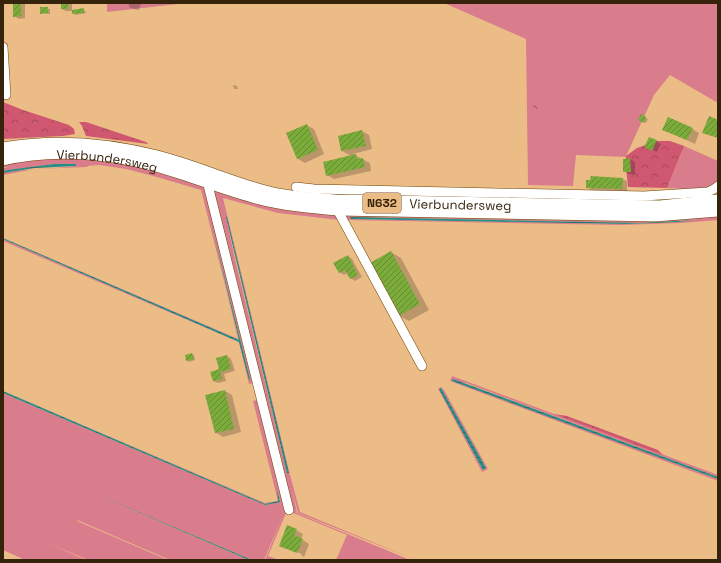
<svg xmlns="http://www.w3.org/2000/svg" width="721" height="563" font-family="'Space Grotesk',sans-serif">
  <defs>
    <pattern id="forest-crowns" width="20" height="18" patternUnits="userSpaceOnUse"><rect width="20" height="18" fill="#cf5770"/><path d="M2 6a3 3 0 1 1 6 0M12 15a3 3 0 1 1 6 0" fill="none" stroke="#a9485a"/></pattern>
    <pattern id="water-rules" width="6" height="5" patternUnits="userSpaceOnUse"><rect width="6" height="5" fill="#278e89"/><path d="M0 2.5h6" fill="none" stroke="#22746e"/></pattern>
    <pattern id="building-hatch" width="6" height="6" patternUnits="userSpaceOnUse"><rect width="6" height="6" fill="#7bac3b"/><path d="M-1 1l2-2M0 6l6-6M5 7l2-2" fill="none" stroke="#668c30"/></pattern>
  </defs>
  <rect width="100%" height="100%" fill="#ecbc86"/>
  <path fill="#d97d8c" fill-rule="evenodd" d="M 107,3 L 187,3 L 107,12 Z
    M 444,3 L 718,3 L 718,103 L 670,75 L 654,95 L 627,154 L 626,157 L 576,155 L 573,186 L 528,185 L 526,39 Z
    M 684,146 L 718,161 L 718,182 L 711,188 L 701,190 L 667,188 Z
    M 73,157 L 129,164 L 208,186 L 255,379 L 253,383 L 249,384 L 239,342 L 3,241 L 3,239 L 240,342 L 249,379 L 250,379 L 210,220 L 239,341 L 3,238 L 238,339 L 225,285 L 201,190 L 157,177 L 126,169 L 99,165 L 88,166 L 87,167 L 35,169 L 3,175 L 3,173 C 28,168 51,169 76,166 L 54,164 L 3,171 L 3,168 L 8,167 L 3,167 L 3,163 L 23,160 Z
    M 212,188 L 335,213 L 340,220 L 278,213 L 223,198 L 288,467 L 300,512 L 416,560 L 298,513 L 292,489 L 297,513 L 410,560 L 336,560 L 347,535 L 291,512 ZM 226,217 L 288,473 L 287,473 L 235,259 Z
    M 345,213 L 718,214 L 718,220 L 682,223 L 620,225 L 346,220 ZM 351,217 L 638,223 L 695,220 L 678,222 L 626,224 L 351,219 Z
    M 452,376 L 718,475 L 718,477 L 466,383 L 453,381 L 718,479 L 718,481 L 450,381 Z
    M 441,387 L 444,390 L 488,469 L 482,472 L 441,394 L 438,389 ZM 441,388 L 486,468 L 483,470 L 440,389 Z
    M 3,391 L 265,503 L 278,501 L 253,401 L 257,400 L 261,403 L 288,513 L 286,513 L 268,556 L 279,560 L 265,560 L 284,514 L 264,560 L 252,560 L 97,495 L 249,560 L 170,560 L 77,520 L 77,521 L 168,560 L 88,560 L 43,541 L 86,560 L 25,560 L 3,550 L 3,393 L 265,505 L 280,501 L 277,489 L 279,501 L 265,504 Z"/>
  <path fill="url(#forest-crowns)" d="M 3,102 L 23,110 L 69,125 L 74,129 L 75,134 L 63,136 L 3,139 Z
    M 79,122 L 86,122 L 146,142 L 148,144 L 86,136 L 82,126 Z
    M 657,141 L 670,141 L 684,146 L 667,188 L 628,187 L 626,167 L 626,156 L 637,148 Z
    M 554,414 L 567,416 L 658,450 L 663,455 Z"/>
  <path fill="url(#water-rules)" d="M 54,164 L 76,164 L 76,166 L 35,168 L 3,173 L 3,171 L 8,170 Z
    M 226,217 L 227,217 L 289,473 L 287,473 Z
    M 350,217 L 638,223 L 695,220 L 678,222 L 626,224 L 351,219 Z
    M 210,219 L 250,379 L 249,380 L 239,342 L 3,239 L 3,238 L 239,340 Z
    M 453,379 L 718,477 L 718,479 L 452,381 Z
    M 441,388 L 486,468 L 483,470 L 439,389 Z
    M 3,391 L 265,504 L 278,501 L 277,489 L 280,502 L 265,505 L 3,393 Z
    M 91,492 L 252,560 L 249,560 Z"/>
  <path fill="#0003" d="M 14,3 L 25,3 L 25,18 L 19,19 L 14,16 Z
    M 62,3 L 72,3 L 72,11 L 84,10 L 85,11 L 86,13 L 75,15 L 73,11 L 66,11 L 62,9 Z
    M 129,3 L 141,3 L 139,10 L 134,9 L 129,7 Z
    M 41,8 L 50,9 L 50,14 L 41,13 Z
    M 233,85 L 237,86 L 238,89 L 234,89 Z
    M 534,105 L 538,108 L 537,109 L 533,106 Z
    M 641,116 L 648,119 L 646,123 L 639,120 Z
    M 306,125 L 314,129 L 324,154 L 305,163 L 298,159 L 287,133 Z
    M 692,129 L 699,133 L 695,144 L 671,133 Z
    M 362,131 L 369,135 L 372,149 L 353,154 L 370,163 L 371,171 L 334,179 L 327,175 L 351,156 L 342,151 Z
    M 656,141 L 661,144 L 657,152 L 650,149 Z
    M 630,159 L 635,162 L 635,174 L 629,174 L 624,171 Z
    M 622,179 L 627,181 L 627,191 L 591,190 L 587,187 Z
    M 391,252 L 401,258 L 429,310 L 409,321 L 400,316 Z
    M 348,256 L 352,259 L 362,277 L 355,281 L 350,278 L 348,273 L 344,275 L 339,272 Z
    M 192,354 L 194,355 L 195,360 L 189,362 L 187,360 Z
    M 227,356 L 231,359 L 235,371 L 224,374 L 226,381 L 218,383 L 213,381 L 220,370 Z
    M 225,391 L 232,395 L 241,432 L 223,437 L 216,433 Z
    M 296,530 L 303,534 L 301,539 L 309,544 L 304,557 L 301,555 L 302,554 L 286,548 L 286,549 L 280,546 Z"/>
  <path fill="url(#building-hatch)" d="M 13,3 L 21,3 L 21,16 L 13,17 Z
    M 61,3 L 68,3 L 68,9 L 61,9 Z
    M 40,7 L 48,7 L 48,13 L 40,14 Z
    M 84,8 L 84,13 L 72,14 L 72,10 Z
    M 641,114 L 646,117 L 644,123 L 638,120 Z
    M 709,116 L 718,120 L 718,138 L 702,133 Z
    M 668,117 L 693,128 L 687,140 L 662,130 Z
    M 307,124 L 318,150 L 297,159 L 286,133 Z
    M 362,130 L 366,146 L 341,151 L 338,136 Z
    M 649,137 L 657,140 L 652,151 L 644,147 Z
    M 356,154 L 357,159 L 363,158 L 365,167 L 326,176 L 323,162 Z
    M 630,158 L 631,172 L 623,172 L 623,159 Z
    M 591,176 L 623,178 L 622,189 L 586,188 L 586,180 L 590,180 Z
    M 391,251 L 420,304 L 399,316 L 370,263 Z
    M 348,255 L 358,275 L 350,279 L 345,270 L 339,273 L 333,263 Z
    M 192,353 L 194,359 L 186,361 L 185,355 Z
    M 227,355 L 231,369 L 220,372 L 222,379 L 213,381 L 210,372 L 219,369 L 216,358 Z
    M 225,390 L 234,429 L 215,433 L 205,395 Z
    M 287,525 L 297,529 L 294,535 L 303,539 L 297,553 L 279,546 Z"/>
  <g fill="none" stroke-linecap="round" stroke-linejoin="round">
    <defs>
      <g id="street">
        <path d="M 3,47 L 6,95"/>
        <path id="s1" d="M 3,161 C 61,147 126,156 182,175 C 209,184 235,194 263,201 C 288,207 312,209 338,211 L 655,217 L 718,212"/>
        <path d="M 207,181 L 289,510"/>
        <path d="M 296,187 L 314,189 L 644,196 L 708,192 L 714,189 L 718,186"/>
        <path d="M 337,207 L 338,211 L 422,366"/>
      </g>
      <g id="primary">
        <path id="s2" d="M 3,150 C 54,141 106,145 157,158 C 192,167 226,182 261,192 C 285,199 311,200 336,202 L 660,208 L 718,202"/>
      </g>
    </defs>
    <use href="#street" stroke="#6e4405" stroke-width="10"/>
    <use href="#primary" stroke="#6e4405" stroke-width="16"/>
    <use href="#street" stroke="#fff" stroke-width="9"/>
    <use href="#primary" stroke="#fff" stroke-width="15"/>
  </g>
  <g text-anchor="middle" stroke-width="3.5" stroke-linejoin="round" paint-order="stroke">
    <rect fill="#ecbc86" stroke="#6c5131" stroke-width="1" x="363" y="193" width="38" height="20" rx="3"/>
    <g font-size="12" font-weight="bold" fill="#35230c">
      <text x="382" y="207">N632</text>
    </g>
    <g font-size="13" fill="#35230c" stroke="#ecbc86">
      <text dy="5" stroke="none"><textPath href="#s1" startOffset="105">Vierbundersweg</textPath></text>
      <text dy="5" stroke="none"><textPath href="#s2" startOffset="465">Vierbundersweg</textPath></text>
    </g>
  </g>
  <rect width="721" height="563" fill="none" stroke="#35230c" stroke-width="8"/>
</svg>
